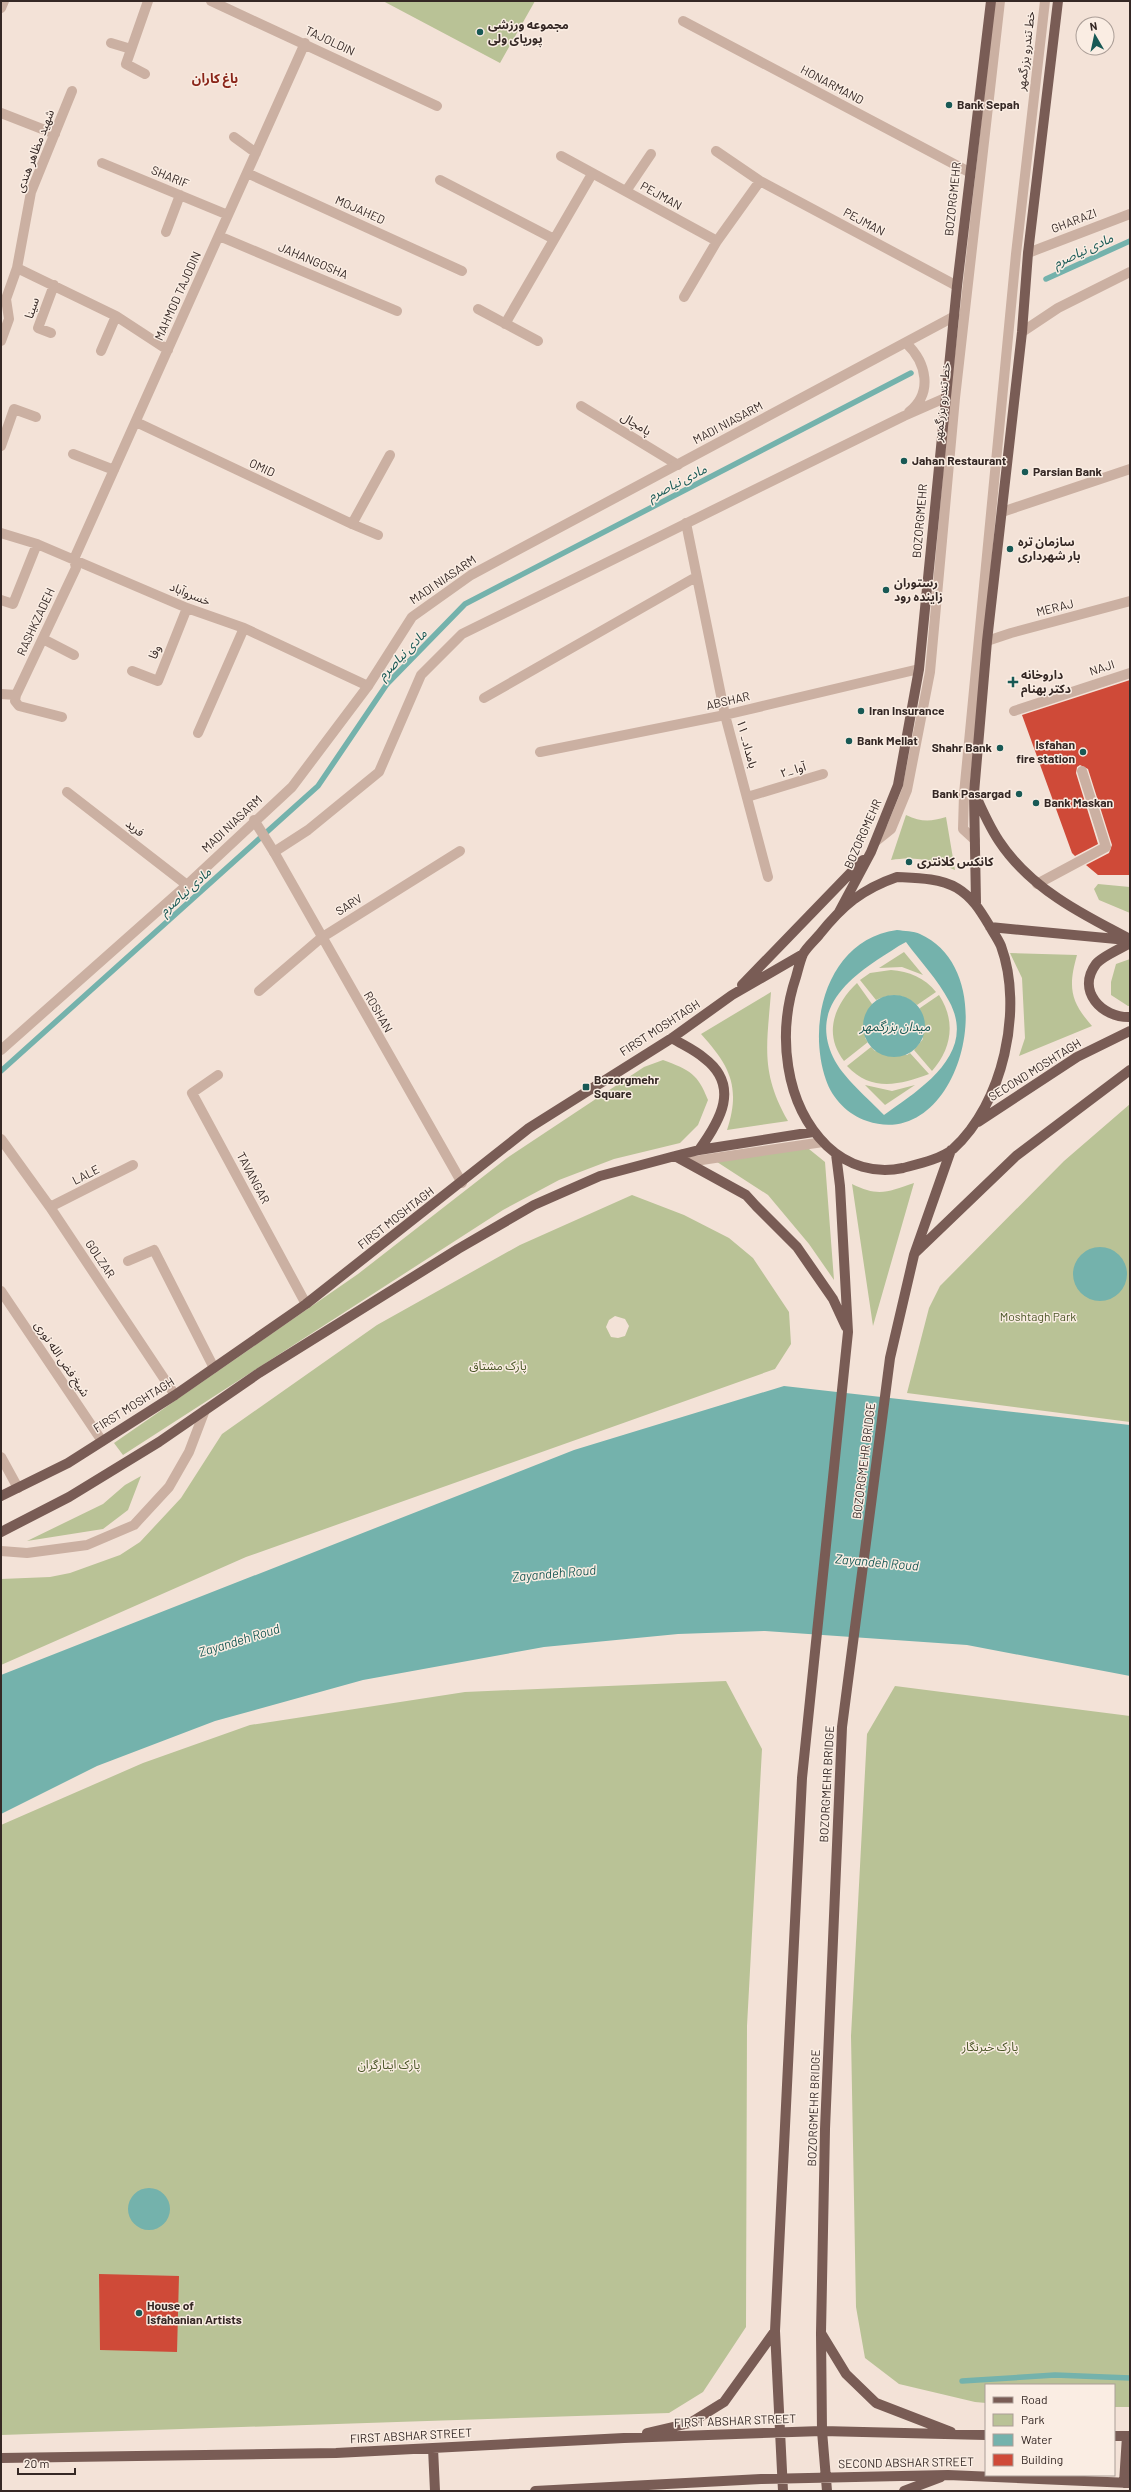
<svg xmlns="http://www.w3.org/2000/svg" width="1131" height="2492" font-family="Barlow,'Noto Sans Arabic',sans-serif">
  <rect width="100%" height="100%" fill="#f3e2d7"/>
  <path fill="#b9c296" fill-rule="evenodd" d="M 383,1 L 535,1 L 500,63 Z
    M 906,815 C 921,822 930,822 946,817 L 955,870 C 933,860 915,856 891,860 Z
    M 1098,884 L 1130,887 L 1130,913 L 1099,900 L 1094,889 Z
    M 904,952 L 923,975 L 902,967 L 879,968 Z
    M 1010,953 L 1077,955 C 1068,987 1070,1001 1092,1026 L 1019,1056 L 1025,1038 L 1022,978 Z
    M 1130,959 L 1130,1006 L 1128,1006 L 1111,995 L 1111,982 L 1116,964 Z
    M 891,970 C 909,971 925,978 936,992 L 917,1005 C 904,994 891,993 876,1000 L 860,980 L 870,973 Z
    M 857,983 L 872,1004 L 865,1038 L 868,1042 L 844,1061 C 823,1034 834,1005 857,983 Z
    M 771,992 C 767,1045 760,1072 788,1121 L 727,1130 C 741,1087 730,1066 701,1034 Z
    M 939,995 C 956,1021 952,1048 932,1071 L 914,1050 L 923,1039 L 920,1008 Z
    M 871,1047 L 875,1051 L 907,1055 L 910,1053 L 929,1074 C 900,1085 871,1092 847,1066 Z
    M 663,1060 C 690,1070 698,1074 708,1100 L 698,1125 L 680,1143 L 614,1159 L 559,1180 L 503,1210 L 123,1455 L 114,1443 L 358,1274 L 507,1158 L 644,1067 Z
    M 865,1085 L 892,1091 L 915,1085 L 885,1105 Z
    M 1130,1104 L 1130,1422 L 907,1393 L 929,1308 L 940,1286 L 1064,1161 Z
    M 804,1145 L 825,1162 L 834,1280 L 809,1244 L 768,1195 L 714,1160 Z
    M 914,1183 L 873,1326 L 852,1184 C 878,1197 888,1192 914,1183 Z
    M 632,1195 L 684,1215 L 729,1238 L 753,1258 L 789,1312 L 791,1344 L 775,1369 L 246,1557 L 1,1665 L 1,1579 L 50,1577 L 70,1573 L 120,1555 L 140,1542 L 181,1498 L 222,1434 L 377,1325 L 520,1245 ZM 615,1316 L 625,1319 L 629,1326 L 625,1336 L 618,1338 L 611,1337 L 606,1327 L 609,1320 Z
    M 141,1476 L 128,1510 L 103,1529 L 27,1541 L 103,1504 L 125,1485 Z
    M 726,1681 L 762,1749 L 747,2026 L 746,2327 L 703,2392 L 669,2413 L 1,2435 L 1,1825 L 143,1763 L 250,1725 L 465,1692 Z
    M 895,1686 L 1130,1716 L 1130,2407 L 1114,2407 L 1114,2385 L 986,2385 L 986,2403 L 975,2402 L 899,2384 L 865,2358 L 856,2307 L 851,2036 L 867,1734 Z"/>
  <path fill="#74b2ac" fill-rule="evenodd" d="M 897,930 C 904,931 914,931 920,934 C 1007,973 959,1153 867,1121 C 848,1115 832,1098 826,1080 C 806,1022 828,939 897,930 ZM 906,942 C 920,961 938,980 949,1001 C 978,1054 920,1089 884,1115 C 869,1099 842,1077 833,1057 C 812,1012 843,983 877,960 C 887,954 896,947 906,942 Z
    M863 1026a31 31 0 1 1 62 0a31 31 0 1 1-62 0Z
    M1073 1274a27 27 0 1 1 54 0a27 27 0 1 1-54 0Z
    M 784,1386 L 1130,1425 L 1130,1676 L 967,1645 L 765,1631 L 678,1634 L 544,1647 L 363,1680 L 215,1721 L 97,1766 L 1,1814 L 1,1675 L 574,1450 Z
    M128 2209a21 21 0 1 1 42 0a21 21 0 1 1-42 0Z"/>
  <g fill="none" stroke-linecap="round" stroke-linejoin="round">
    <path stroke="#74b2ac" stroke-width="5.5" d="M 1046,279 L 1130,241
      M 1,1071 L 318,786 L 387,684 L 465,604 L 911,373
      M 962,2381 L 1055,2375 L 1130,2378"/>
  </g>
  <path fill="#cf4a38" d="M 1130,680 L 1130,875 L 1098,875 L 1086,865 L 1109,853 L 1112,845 L 1088,769 L 1080,765 L 1077,767 L 1076,773 L 1098,844 L 1075,856 L 1072,853 L 1022,715 Z
    M 99,2274 L 179,2276 L 177,2352 L 100,2350 Z"/>
  <g fill="none" stroke-linecap="round" stroke-linejoin="round">
    <path stroke="#cbb0a2" stroke-width="10" d="M 975,840 L 963,829 L 964,794 L 1016,254 L 1045,1
      M 876,841 L 891,829 L 907,790 L 930,672 L 955,398 L 1000,1
      M 1037,884 L 1106,847 L 1082,771
      M 683,1154 L 695,1161 L 823,1142
      M 1,1551 L 27,1553 L 87,1545 L 134,1525 L 169,1487 L 189,1452 L 205,1410"/>
    <path stroke="#cbb0a2" stroke-width="10" d="M 211,1 L 437,106
      M 1,8 L 4,1
      M 683,21 L 969,172
      M 111,43 L 131,49
      M 145,74 L 126,64 L 148,1
      M 1,113 L 55,134
      M 234,137 L 256,153
      M 716,151 L 760,181 L 957,286
      M 561,156 L 717,241
      M 102,163 L 228,215
      M 247,173 L 462,271
      M 440,180 L 554,239
      M 626,191 L 651,154
      M 166,232 L 180,195
      M 219,236 L 397,311
      M 1028,253 L 1130,214
      M 17,268 L 116,316 L 168,350
      M 684,297 L 717,241 L 760,181
      M 478,309 L 538,341
      M 505,324 L 592,174
      M 1022,332 L 1058,308 L 1130,272
      M 51,333 L 38,328 L 54,285
      M 1,341 L 9,319 L 6,299 L 17,268 L 31,192 L 72,91
      M 101,351 L 116,316
      M 581,406 L 678,465
      M 136,422 L 352,524 L 378,535
      M 1,446 L 14,409 L 36,417
      M 73,454 L 114,470
      M 1002,512 L 1130,469
      M 686,523 L 725,715 L 768,877
      M 352,524 L 390,455
      M 1,533 L 37,544 L 187,608 L 244,628 L 368,686
      M 1,600 L 13,604 L 37,544
      M 43,639 L 74,655
      M 987,641 L 1011,633 L 1130,601
      M 132,671 L 158,681 L 187,608
      M 1,694 L 16,695
      M 484,698 L 696,577
      M 1014,711 L 1130,673
      M 62,717 L 19,706 L 15,701 L 16,695 L 76,568 L 74,559 L 305,43
      M 198,733 L 244,628
      M 540,752 L 725,715 L 919,669
      M 67,792 L 187,885
      M 747,797 L 823,774
      M 274,852 L 462,1183
      M 259,991 L 321,938 L 460,851
      M 218,1075 L 192,1093 L 306,1304
      M 1,1139 L 50,1207 L 175,1395
      M 50,1207 L 133,1165
      M 128,1261 L 154,1250 L 214,1368
      M 1,1291 L 102,1441
      M 1,1457 L 18,1488"/>
    <path stroke="#cbb0a2" stroke-width="10" d="M 906,343 C 927,363 933,393 909,412
      M 254,820 L 274,852 L 308,830 L 379,772 L 421,675 L 462,634 L 904,416 L 945,398
      M 1,1050 L 187,885 L 292,787 L 368,686 L 412,617 L 471,575 L 955,316"/>
    <path stroke="#795c55" stroke-width="10" d="M 975,794 C 982,810 989,826 999,841 C 1030,888 1081,914 1130,939
      M 897,877 C 917,878 939,878 957,888 C 972,897 980,910 989,925 C 993,932 998,939 1001,946 C 1024,1009 1003,1104 953,1149 C 941,1159 918,1164 903,1168 C 875,1174 848,1166 827,1146 C 784,1104 777,1033 796,977 C 798,970 800,961 803,954 C 807,947 814,941 819,935 C 842,906 862,889 897,877 Z
      M 976,903 L 974,793 L 987,641 L 1022,332 L 1028,253 L 1058,1
      M 839,912 L 871,852 L 898,785 L 919,669 L 957,286 L 991,1
      M 990,927 L 1127,940
      M 1130,943 C 1122,948 1101,957 1096,964 C 1076,991 1102,1018 1130,1017
      M 742,985 L 863,860
      M 672,1038 C 683,1045 695,1050 704,1058 C 741,1086 720,1121 699,1150
      M 978,1122 L 1077,1057 L 1130,1031
      M 675,1156 L 746,1195 L 756,1206 L 797,1247 L 833,1299 L 846,1327
      M 915,1253 L 1016,1156 L 1130,1070
      M 1,1496 L 68,1463 L 175,1395 L 306,1304 L 529,1128 L 672,1038 L 732,995 L 803,954
      M 1,1532 L 69,1497 L 159,1442 L 259,1373 L 458,1249 L 534,1205 L 600,1176 L 675,1156 L 699,1150 L 813,1132
      M 821,2333 L 846,2374 L 876,2403 L 951,2432
      M 647,2433 L 690,2423 L 724,2402 L 775,2331
      M 1114,2436 L 1130,2436
      M 433,2448 L 435,2491
      M 1,2458 L 336,2453 L 624,2438 L 822,2431 L 986,2435
      M 1124,2483 L 1127,2436
      M 535,2491 L 761,2479 L 948,2475 L 1130,2483
      M 783,2491 L 775,2331 L 802,1778 L 848,1332 L 840,1186 L 836,1154
      M 827,2491 L 822,2431 L 821,2333 L 825,2129 L 842,1727 L 890,1358 L 914,1255 L 951,1150
      M 904,2491 L 941,2477"/>
  </g>
  <g fill="#185955" stroke="#faede3" stroke-width="1.5">
    <circle cx="480" cy="32" r="4"/>
    <circle cx="949" cy="105" r="4"/>
    <circle cx="904" cy="461" r="4"/>
    <circle cx="1025" cy="472" r="4"/>
    <circle cx="1010" cy="549" r="4"/>
    <circle cx="886" cy="590" r="4"/>
    <path d="M1011 676h4v4h4v4h-4v4h-4v-4h-4v-4h4z"/>
    <circle cx="861" cy="711" r="4"/>
    <circle cx="849" cy="741" r="4"/>
    <circle cx="1000" cy="748" r="4"/>
    <circle cx="1083" cy="752" r="4"/>
    <circle cx="1019" cy="794" r="4"/>
    <circle cx="1036" cy="803" r="4"/>
    <circle cx="909" cy="862" r="4"/>
    <rect x="582" y="1083" width="8" height="8" rx="2"/>
    <circle cx="139" cy="2313" r="4"/>
  </g>
  <g text-anchor="middle" stroke-width="3" stroke-linejoin="round" paint-order="stroke">
    <g font-size="12" font-weight="bold" fill="#352825" stroke="#faede3" text-anchor="start">
      <text x="488" y="29">مجموعه ورزشی<tspan x="488" dy="14">پوریای ولی</tspan></text>
      <text x="957" y="109">Bank Sepah</text>
      <text x="912" y="465">Jahan Restaurant</text>
      <text x="1033" y="476">Parsian Bank</text>
      <text x="1018" y="546">سازمان تره<tspan x="1018" dy="14">بار شهرداری</tspan></text>
      <text x="894" y="587">رستوران<tspan x="894" dy="14">زاینده رود</tspan></text>
      <text x="1021" y="679">داروخانه<tspan x="1021" dy="14">دکتر بهنام</tspan></text>
      <text x="869" y="715">Iran Insurance</text>
      <text x="857" y="745">Bank Mellat</text>
      <text x="1075" y="749" text-anchor="end">Isfahan<tspan x="1075" dy="14">fire station</tspan></text>
      <text x="992" y="752" text-anchor="end">Shahr Bank</text>
      <text x="1011" y="798" text-anchor="end">Bank Pasargad</text>
      <text x="1044" y="807">Bank Maskan</text>
      <text x="917" y="866">کانکس کلانتری</text>
      <text x="594" y="1084">Bozorgmehr<tspan x="594" dy="14">Square</tspan></text>
      <text x="147" y="2310">House of<tspan x="147" dy="14">Isfahanian Artists</tspan></text>
    </g>
    <g font-size="12" fill="#352825" stroke="#faede3">
      <text transform="translate(330 41) rotate(25)" y="4">TAJOLDIN</text>
      <text transform="translate(1026 51) rotate(-83)" y="4">خط تندرو بزرگمهر</text>
      <text transform="translate(832 85) rotate(28)" y="4">HONARMAND</text>
      <text transform="translate(35 151) rotate(-69)" y="4">شهید مظاهر هندی</text>
      <text transform="translate(170 177) rotate(22)" y="4">SHARIF</text>
      <text transform="translate(661 196) rotate(29)" y="4">PEJMAN</text>
      <text transform="translate(953 199) rotate(-84)" y="4">BOZORGMEHR</text>
      <text transform="translate(360 210) rotate(24)" y="4">MOJAHED</text>
      <text transform="translate(1074 221) rotate(-21)" y="4">GHARAZI</text>
      <text transform="translate(864 222) rotate(28)" y="4">PEJMAN</text>
      <text transform="translate(313 261) rotate(23)" y="4">JAHANGOSHA</text>
      <text transform="translate(178 296) rotate(-66)" y="4">MAHMOD TAJODIN</text>
      <text transform="translate(32 308) rotate(-71)" y="4">سینا</text>
      <text transform="translate(942 402) rotate(-84)" y="4">خط تندرو بزرگمهر</text>
      <text transform="translate(728 423) rotate(-28)" y="4">MADI NIASARM</text>
      <text transform="translate(636 424) rotate(31)" y="4">پامچال</text>
      <text transform="translate(262 468) rotate(25)" y="4">OMID</text>
      <text transform="translate(920 521) rotate(-85)" y="4">BOZORGMEHR</text>
      <text transform="translate(443 580) rotate(-34)" y="4">MADI NIASARM</text>
      <text transform="translate(190 594) rotate(22)" y="4">خسروآباد</text>
      <text transform="translate(1055 608) rotate(-14)" y="4">MERAJ</text>
      <text transform="translate(36 622) rotate(-65)" y="4">RASHKZADEH</text>
      <text transform="translate(155 652) rotate(-68)" y="4">وفا</text>
      <text transform="translate(1102 668) rotate(-18)" y="4">NAJI</text>
      <text transform="translate(728 701) rotate(-13)" y="4">ABSHAR</text>
      <text transform="translate(747 744) rotate(75)" y="4">۱۱ _بامداد</text>
      <text transform="translate(793 770) rotate(-17)" y="4">۲_ آوا</text>
      <text transform="translate(232 824) rotate(-43)" y="4">MADI NIASARM</text>
      <text transform="translate(135 828) rotate(38)" y="4">فرید</text>
      <text transform="translate(863 834) rotate(-66)" y="4">BOZORGMEHR</text>
      <text transform="translate(349 905) rotate(-32)" y="4">SARV</text>
      <text transform="translate(378 1012) rotate(60)" y="4">ROSHAN</text>
      <text transform="translate(660 1028) rotate(-33)" y="4">FIRST MOSHTAGH</text>
      <text transform="translate(1035 1070) rotate(-32)" y="4">SECOND MOSHTAGH</text>
      <text transform="translate(86 1175) rotate(-27)" y="4">LALE</text>
      <text transform="translate(253 1178) rotate(62)" y="4">TAVANGAR</text>
      <text transform="translate(396 1218) rotate(-38)" y="4">FIRST MOSHTAGH</text>
      <text transform="translate(100 1259) rotate(56)" y="4">GOLZAR</text>
      <text transform="translate(62 1359) rotate(56)" y="4">شیخ فض الله نوری</text>
      <text transform="translate(134 1405) rotate(-32)" y="4">FIRST MOSHTAGH</text>
      <text transform="translate(864 1461) rotate(-83)" y="4">BOZORGMEHR BRIDGE</text>
      <text transform="translate(827 1784) rotate(-87)" y="4">BOZORGMEHR BRIDGE</text>
      <text transform="translate(814 2108) rotate(-88)" y="4">BOZORGMEHR BRIDGE</text>
      <text transform="translate(735 2421) rotate(-2)" y="4">FIRST ABSHAR STREET</text>
      <text transform="translate(411 2436) rotate(-3)" y="4">FIRST ABSHAR STREET</text>
      <text transform="translate(906 2463) rotate(-1)" y="4">SECOND ABSHAR STREET</text>
    </g>
    <g font-size="12" fill="#4a5527" stroke="#faede3">
      <text x="1038" y="1321">Moshtagh Park</text>
      <text x="498" y="1370">پارک مشتاق</text>
      <text x="990" y="2051">پارک خبرنگار</text>
      <text x="389" y="2069">پارک ایثارگران</text>
    </g>
    <g font-size="13" font-weight="bold" fill="#8a2519" stroke="#faede3">
      <text x="215" y="83">باغ کاران</text>
    </g>
    <g font-size="13" font-style="italic" fill="#185955" stroke="#faede3">
      <text transform="translate(1083 250) rotate(-25)" y="5">مادی نیاصرم</text>
      <text transform="translate(677 482) rotate(-27)" y="5">مادی نیاصرم</text>
      <text transform="translate(402 654) rotate(-46)" y="5">مادی نیاصرم</text>
      <text transform="translate(185 891) rotate(-42)" y="5">مادی نیاصرم</text>
      <text x="895" y="1031">میدان بزرگمهر</text>
      <text transform="translate(877 1562) rotate(5)" y="5">Zayandeh Roud</text>
      <text transform="translate(554 1573) rotate(-5)" y="5">Zayandeh Roud</text>
      <text transform="translate(239 1640) rotate(-17)" y="5">Zayandeh Roud</text>
    </g>
  </g>
  <rect width="1131" height="2492" fill="none" stroke="#352825" stroke-width="4"/>
  <rect x="985" y="2384" width="130" height="92" fill="#faede3" stroke="#ab9e97"/>
  <rect x="993" y="2397" width="20" height="6" fill="#795c55" stroke="#ab9e97"/>
  <text x="1021" y="2404" font-size="12" fill="#352825">Road</text>
  <rect x="993" y="2414" width="20" height="12" fill="#b9c296" stroke="#ab9e97"/>
  <text x="1021" y="2424" font-size="12" fill="#352825">Park</text>
  <rect x="993" y="2434" width="20" height="12" fill="#74b2ac" stroke="#ab9e97"/>
  <text x="1021" y="2444" font-size="12" fill="#352825">Water</text>
  <rect x="993" y="2454" width="20" height="12" fill="#cf4a38" stroke="#ab9e97"/>
  <text x="1021" y="2464" font-size="12" fill="#352825">Building</text>
  <g transform="translate(1095 36) rotate(351)"><circle r="19" fill="#faede3" stroke="#ab9e97"/>
  <path d="M0-3L7 15L0 10L-7 15Z" fill="#185955"/>
  <text y="-6" font-size="11" font-weight="bold" text-anchor="middle" fill="#352825">N</text>
  </g>
  <path d="M18 2468v6h57v-6" fill="none" stroke="#352825" stroke-width="2"/>
  <text x="24" y="2468" font-size="12" fill="#352825" stroke="#faede3" stroke-width="3" paint-order="stroke">20 m</text>
</svg>
